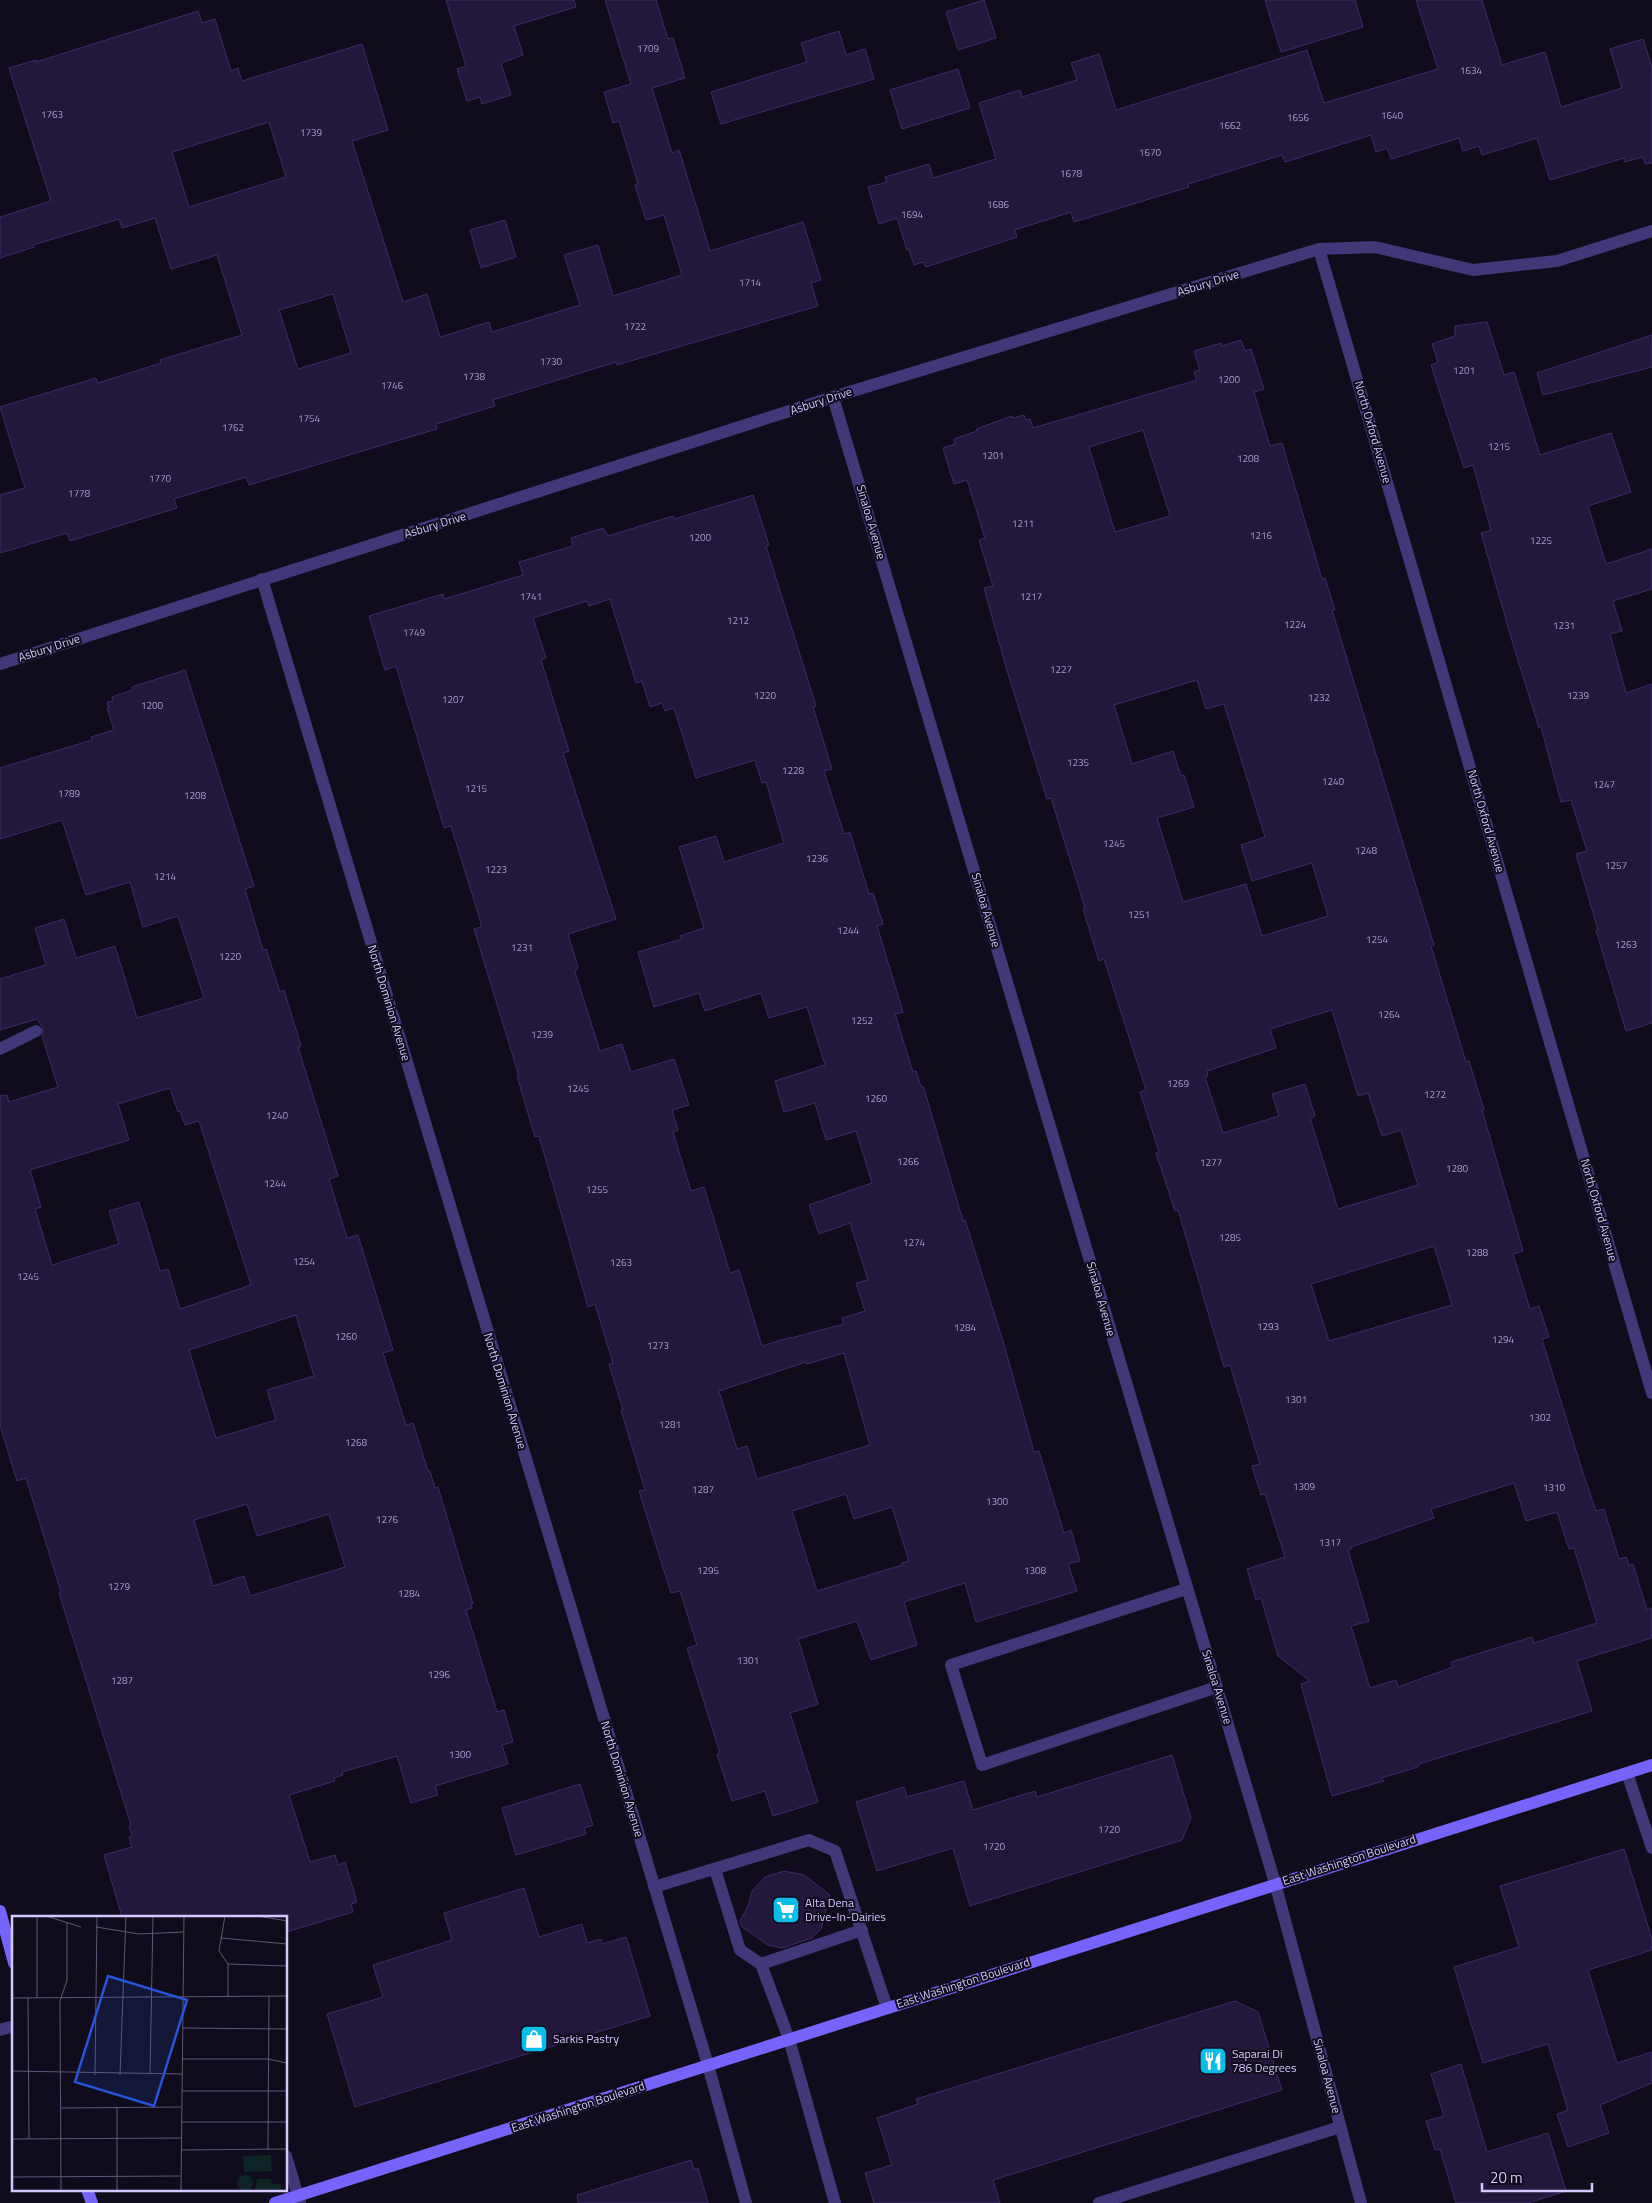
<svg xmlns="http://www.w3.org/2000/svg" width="1652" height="2203" font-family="'Titillium Web',sans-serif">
  <rect width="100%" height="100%" fill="#100c1c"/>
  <path fill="#23183c" stroke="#3d2b67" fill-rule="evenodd" d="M 446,0 L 574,0 L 576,7 L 514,26 L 523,55 L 501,63 L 511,95 L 482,104 L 480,97 L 467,101 L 457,69 L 466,66 Z
    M 605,0 L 656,0 L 668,39 L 673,38 L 685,78 L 652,88 L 672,153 L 679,150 L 710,251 L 803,222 L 821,280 L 811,283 L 818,306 L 617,365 L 616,362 L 493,400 L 495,406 L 436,424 L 437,429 L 379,446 L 249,485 L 246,477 L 174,499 L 177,508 L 70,541 L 67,533 L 0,553 L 0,495 L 25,488 L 0,407 L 96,378 L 98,383 L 161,363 L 160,360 L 242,335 L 217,255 L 171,269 L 155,218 L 122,228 L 119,219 L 33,245 L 34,247 L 0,258 L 0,217 L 51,201 L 9,68 L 36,60 L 36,62 L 198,11 L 202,23 L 215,19 L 231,71 L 238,68 L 242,81 L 362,44 L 388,130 L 352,141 L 403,302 L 427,294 L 440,337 L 489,322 L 492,332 L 580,305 L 564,255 L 598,245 L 613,296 L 682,275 L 664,215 L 646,220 L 635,185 L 638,184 L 619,121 L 613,123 L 604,92 L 631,84 ZM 269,122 L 286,177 L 189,207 L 172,152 ZM 333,294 L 351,353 L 298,369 L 279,310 Z
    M 984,0 L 996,38 L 958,50 L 946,12 Z
    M 1265,0 L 1355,0 L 1363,27 L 1281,52 Z
    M 1416,0 L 1482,0 L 1502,65 L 1545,52 L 1561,107 L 1622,88 L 1610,49 L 1643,39 L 1652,67 L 1652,163 L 1645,164 L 1643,157 L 1625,162 L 1624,158 L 1550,180 L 1537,138 L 1482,155 L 1479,146 L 1463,151 L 1459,138 L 1391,159 L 1387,148 L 1376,152 L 1371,135 L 1285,162 L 1282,155 L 1188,184 L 1189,187 L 1074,222 L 1071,212 L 1015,230 L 1017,237 L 926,267 L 923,262 L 914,265 L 909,249 L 907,250 L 897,218 L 879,224 L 868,187 L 887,182 L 885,177 L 929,164 L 933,178 L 996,159 L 979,103 L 1020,90 L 1022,97 L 1077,80 L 1071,63 L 1099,54 L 1116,110 L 1307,50 L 1324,103 L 1438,69 Z
    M 839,31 L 846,55 L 865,49 L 874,79 L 721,124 L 711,92 L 807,62 L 801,43 Z
    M 958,69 L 970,108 L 902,129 L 890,90 Z
    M 505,220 L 516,257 L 481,268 L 470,230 Z
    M 1487,322 L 1504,375 L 1514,372 L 1540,455 L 1611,433 L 1631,492 L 1588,506 L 1606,564 L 1652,549 L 1652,589 L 1613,601 L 1622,631 L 1610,634 L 1626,693 L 1652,684 L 1652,1023 L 1626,1031 L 1596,930 L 1598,930 L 1576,854 L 1587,851 L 1571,800 L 1561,802 L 1541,727 L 1539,728 L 1513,644 L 1481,533 L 1491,530 L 1473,465 L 1464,468 L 1431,365 L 1438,362 L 1432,344 L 1455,336 L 1455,326 Z
    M 1652,335 L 1652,367 L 1543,395 L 1537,373 Z
    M 1241,340 L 1245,351 L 1251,349 L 1264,389 L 1254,392 L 1270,446 L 1282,443 L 1322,579 L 1325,578 L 1335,610 L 1332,610 L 1434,945 L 1431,946 L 1466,1062 L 1469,1061 L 1484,1110 L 1482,1110 L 1523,1251 L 1513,1254 L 1530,1309 L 1539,1306 L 1549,1337 L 1542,1339 L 1582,1470 L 1596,1511 L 1604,1509 L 1619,1559 L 1626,1557 L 1629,1565 L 1633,1564 L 1647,1610 L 1652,1608 L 1652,1638 L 1577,1661 L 1592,1711 L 1419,1764 L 1418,1767 L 1381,1778 L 1384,1781 L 1332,1796 L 1301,1684 L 1310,1681 L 1278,1656 L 1261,1598 L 1256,1600 L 1247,1569 L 1285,1557 L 1265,1494 L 1261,1495 L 1252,1466 L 1260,1464 L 1230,1365 L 1224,1367 L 1178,1210 L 1175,1211 L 1156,1153 L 1159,1152 L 1140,1092 L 1146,1090 L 1104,959 L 1099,961 L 1083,909 L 1085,908 L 1051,798 L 1047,799 L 1006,667 L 984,588 L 993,586 L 979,540 L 985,538 L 967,480 L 954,484 L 943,448 L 955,444 L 954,439 L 977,431 L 976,429 L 1012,416 L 1013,418 L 1024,415 L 1026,420 L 1030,419 L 1033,428 L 1197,380 L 1194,372 L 1200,370 L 1194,351 L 1221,343 L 1222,346 ZM 1143,430 L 1170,516 L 1115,532 L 1089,447 ZM 1197,680 L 1206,709 L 1224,704 L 1265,837 L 1241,845 L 1252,881 L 1312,863 L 1328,916 L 1262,936 L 1246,884 L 1183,902 L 1157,818 L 1194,807 L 1184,775 L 1181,776 L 1173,751 L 1132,764 L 1114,705 ZM 1332,1010 L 1358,1096 L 1368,1093 L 1382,1136 L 1401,1130 L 1418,1185 L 1338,1209 L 1310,1118 L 1315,1116 L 1305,1084 L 1272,1094 L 1279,1116 L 1223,1133 L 1205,1077 L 1208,1076 L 1207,1071 L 1276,1048 L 1270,1029 ZM 1434,1246 L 1452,1305 L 1329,1341 L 1311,1284 ZM 1514,1483 L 1526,1521 L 1557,1512 L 1569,1549 L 1574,1548 L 1597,1623 L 1534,1643 L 1532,1637 L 1451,1662 L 1453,1667 L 1398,1687 L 1396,1680 L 1370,1688 L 1351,1626 L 1369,1621 L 1348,1550 L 1351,1549 L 1351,1547 L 1434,1518 L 1431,1509 Z
    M 753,495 L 769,545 L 766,546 L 816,706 L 813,707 L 832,769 L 824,771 L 844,834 L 850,832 L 869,894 L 873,893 L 883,924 L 877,926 L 903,1012 L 895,1014 L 913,1072 L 916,1071 L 921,1087 L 923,1086 L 925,1092 L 963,1221 L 965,1220 L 1003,1341 L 1034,1452 L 1039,1451 L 1064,1533 L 1071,1530 L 1080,1561 L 1068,1564 L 1077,1591 L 976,1622 L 965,1583 L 904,1602 L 917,1645 L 871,1660 L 857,1621 L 798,1639 L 818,1704 L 790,1713 L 818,1802 L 773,1816 L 765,1791 L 732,1801 L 717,1754 L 720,1753 L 687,1648 L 697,1645 L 680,1591 L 671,1593 L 639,1491 L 645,1490 L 621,1410 L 623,1410 L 609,1364 L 613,1363 L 595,1304 L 588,1307 L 539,1136 L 535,1137 L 517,1076 L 519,1076 L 474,929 L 481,927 L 481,923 L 451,826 L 444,828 L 396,666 L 385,670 L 369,616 L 443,594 L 444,599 L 523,575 L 519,562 L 573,546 L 571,538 L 603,528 L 608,536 L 673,516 L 674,519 ZM 610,599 L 636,683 L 642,681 L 650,707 L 662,703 L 665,711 L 674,708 L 696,778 L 755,760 L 762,783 L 766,782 L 784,843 L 724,862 L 716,836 L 679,847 L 704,928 L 680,936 L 682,939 L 638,952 L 654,1007 L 699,993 L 705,1011 L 761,993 L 769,1018 L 807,1007 L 825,1065 L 775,1081 L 784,1112 L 815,1103 L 826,1140 L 856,1131 L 872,1183 L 809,1205 L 819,1234 L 850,1223 L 868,1280 L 856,1283 L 865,1311 L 842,1318 L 844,1324 L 791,1338 L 791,1337 L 762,1346 L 739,1270 L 730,1273 L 704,1187 L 691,1191 L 673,1132 L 678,1130 L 672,1110 L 689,1105 L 674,1059 L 631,1072 L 622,1044 L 600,1051 L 575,972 L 578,967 L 568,934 L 616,919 L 563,753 L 569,751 L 541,660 L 546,658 L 533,618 L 587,601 L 589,606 ZM 844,1353 L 870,1445 L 757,1479 L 747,1446 L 737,1449 L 719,1391 L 806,1362 L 807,1364 ZM 846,1494 L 854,1519 L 892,1507 L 909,1561 L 902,1563 L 902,1565 L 817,1591 L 792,1511 Z
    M 185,670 L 254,886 L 245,889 L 263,950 L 266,949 L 280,992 L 284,990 L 301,1046 L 298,1047 L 338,1176 L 329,1179 L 347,1238 L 358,1235 L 393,1350 L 383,1353 L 406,1425 L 413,1423 L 428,1471 L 430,1471 L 435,1488 L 438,1487 L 473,1604 L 471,1604 L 472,1608 L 466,1610 L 497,1712 L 504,1710 L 513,1742 L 502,1745 L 508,1764 L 435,1786 L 438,1795 L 411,1803 L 397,1756 L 342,1772 L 343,1775 L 334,1778 L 335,1781 L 289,1795 L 310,1862 L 335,1855 L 338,1865 L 345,1862 L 357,1902 L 351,1904 L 353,1912 L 286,1932 L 286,1917 L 122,1917 L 104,1855 L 132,1847 L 129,1837 L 132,1836 L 129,1826 L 131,1825 L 59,1593 L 61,1592 L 26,1478 L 17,1481 L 0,1425 L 0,1096 L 7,1095 L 9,1102 L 58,1087 L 42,1036 L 43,1028 L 37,1019 L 0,1030 L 0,979 L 46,965 L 35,928 L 64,919 L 76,958 L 115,946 L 137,1018 L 204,998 L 178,916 L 143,927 L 130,882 L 86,895 L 62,820 L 0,839 L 0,768 L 92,740 L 91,737 L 114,730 L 107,708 L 109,708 L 107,702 L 113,701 L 112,697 L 133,690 L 132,687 ZM 170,1088 L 178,1112 L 180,1111 L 185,1125 L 199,1121 L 251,1285 L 180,1309 L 168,1269 L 160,1271 L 139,1202 L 109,1211 L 119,1244 L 52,1265 L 35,1209 L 41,1207 L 30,1170 L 129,1140 L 118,1104 ZM 296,1315 L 314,1376 L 267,1390 L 276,1420 L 216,1438 L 189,1350 ZM 247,1504 L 257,1536 L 329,1514 L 345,1567 L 250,1596 L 244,1576 L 213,1586 L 194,1520 Z
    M 1172,1755 L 1191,1818 L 1182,1840 L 970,1906 L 953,1848 L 877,1871 L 856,1802 L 904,1787 L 907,1797 L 964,1781 L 973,1810 L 1035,1791 L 1037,1797 Z
    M 580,1784 L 593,1825 L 584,1828 L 586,1834 L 516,1855 L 502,1808 Z
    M 1624,1849 L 1652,1939 L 1652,1950 L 1588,1970 L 1617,2063 L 1652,2052 L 1652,2083 L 1600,2105 L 1609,2133 L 1568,2147 L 1557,2114 L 1568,2110 L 1548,2044 L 1483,2063 L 1454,1967 L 1519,1947 L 1500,1886 Z
    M 784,1871 L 804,1875 L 830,1895 L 821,1929 L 812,1938 L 782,1948 L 768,1945 L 742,1927 L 740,1921 L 748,1906 L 752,1891 L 765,1877 Z
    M 524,1888 L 539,1937 L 582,1924 L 587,1943 L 601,1939 L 602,1944 L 626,1937 L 650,2016 L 355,2107 L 327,2014 L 383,1997 L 373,1965 L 452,1940 L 444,1913 Z
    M 1235,2001 L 1258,2012 L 1282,2090 L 993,2180 L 1000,2203 L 874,2203 L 865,2173 L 892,2165 L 877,2118 L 918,2104 L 916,2099 Z
    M 1461,2064 L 1487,2152 L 1548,2133 L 1566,2191 L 1528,2203 L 1456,2203 L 1440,2149 L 1435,2150 L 1426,2121 L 1444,2116 L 1431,2074 Z
    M 691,2160 L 694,2169 L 698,2168 L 708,2203 L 578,2203 L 577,2195 Z"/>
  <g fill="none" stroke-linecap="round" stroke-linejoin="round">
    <path stroke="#413879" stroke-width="12" d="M 0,1049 L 36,1031
      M 1186,1589 L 951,1665 L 982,1765 L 1217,1687
      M 1627,1773 L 1652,1848
      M 715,1869 L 740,1950 L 761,1964 L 789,2039 L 835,2203
      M 654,1887 L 809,1840 L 835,1851 L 887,2008
      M 761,1964 L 862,1930
      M 0,2030 L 14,2026
      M 286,2156 L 300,2203
      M 1099,2203 L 1340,2127"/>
    <path stroke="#413879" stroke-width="12" d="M 1319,249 L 1652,1393
      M 833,397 L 1275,1883 L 1361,2203
      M 262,579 L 708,2065 L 746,2203
      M 0,664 L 833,397 L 1319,249 L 1375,247 L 1473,270 L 1557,261 L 1652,231"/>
    <path stroke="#7563fa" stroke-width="12" d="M 0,1911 L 14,1963
      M 87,2189 L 92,2203
      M 275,2203 L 1652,1765"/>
  </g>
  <defs>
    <symbol id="supermarket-square" viewBox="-11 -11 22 22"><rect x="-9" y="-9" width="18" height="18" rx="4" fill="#08bde9" stroke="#100c1c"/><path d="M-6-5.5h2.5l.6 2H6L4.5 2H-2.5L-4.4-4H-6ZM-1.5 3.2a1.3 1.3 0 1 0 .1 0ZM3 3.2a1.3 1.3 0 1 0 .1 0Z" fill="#fff"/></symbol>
    <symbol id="shop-square" viewBox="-11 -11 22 22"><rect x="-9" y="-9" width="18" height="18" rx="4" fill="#08bde9" stroke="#100c1c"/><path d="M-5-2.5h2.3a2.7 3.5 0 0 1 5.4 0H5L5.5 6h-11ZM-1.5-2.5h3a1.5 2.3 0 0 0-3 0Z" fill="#fff"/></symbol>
    <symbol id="restaurant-square" viewBox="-11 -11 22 22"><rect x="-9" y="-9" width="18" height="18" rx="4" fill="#08bde9" stroke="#100c1c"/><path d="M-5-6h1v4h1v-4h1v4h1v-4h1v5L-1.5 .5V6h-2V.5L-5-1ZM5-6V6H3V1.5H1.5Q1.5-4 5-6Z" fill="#fff"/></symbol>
  </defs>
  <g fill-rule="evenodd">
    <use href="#supermarket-square" x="770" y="1894" width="32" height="32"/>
    <use href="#shop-square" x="518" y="2023" width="32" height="32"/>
    <use href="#restaurant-square" x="1197" y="2045" width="32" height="32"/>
  </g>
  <g text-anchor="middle" stroke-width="4" stroke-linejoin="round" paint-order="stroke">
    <g font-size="10" fill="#a79ccd">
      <text x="648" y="52">1709</text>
      <text x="1471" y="74">1634</text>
      <text x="52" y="118">1763</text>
      <text x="1392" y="119">1640</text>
      <text x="1298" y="121">1656</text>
      <text x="1230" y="129">1662</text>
      <text x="311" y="136">1739</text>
      <text x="1150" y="156">1670</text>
      <text x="1071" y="177">1678</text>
      <text x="998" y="208">1686</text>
      <text x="912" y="218">1694</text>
      <text x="750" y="286">1714</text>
      <text x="635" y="330">1722</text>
      <text x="551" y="365">1730</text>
      <text x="1464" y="374">1201</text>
      <text x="474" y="380">1738</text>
      <text x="1229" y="383">1200</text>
      <text x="392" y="389">1746</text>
      <text x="309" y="422">1754</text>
      <text x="233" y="431">1762</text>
      <text x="1499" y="450">1215</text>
      <text x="993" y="459">1201</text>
      <text x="1248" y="462">1208</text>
      <text x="160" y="482">1770</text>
      <text x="79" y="497">1778</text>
      <text x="1023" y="527">1211</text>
      <text x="1261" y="539">1216</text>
      <text x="700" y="541">1200</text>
      <text x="1541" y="544">1225</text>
      <text x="531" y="600">1741</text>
      <text x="1031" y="600">1217</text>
      <text x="738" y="624">1212</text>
      <text x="1295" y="628">1224</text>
      <text x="1564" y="629">1231</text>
      <text x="414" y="636">1749</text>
      <text x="1061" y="673">1227</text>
      <text x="765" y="699">1220</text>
      <text x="1578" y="699">1239</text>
      <text x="1319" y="701">1232</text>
      <text x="453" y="703">1207</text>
      <text x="152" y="709">1200</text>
      <text x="1078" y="766">1235</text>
      <text x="793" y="774">1228</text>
      <text x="1333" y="785">1240</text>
      <text x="1604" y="788">1247</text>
      <text x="476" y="792">1215</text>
      <text x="69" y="797">1789</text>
      <text x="195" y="799">1208</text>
      <text x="1114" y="847">1245</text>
      <text x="1366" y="854">1248</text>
      <text x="817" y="862">1236</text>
      <text x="1616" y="869">1257</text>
      <text x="496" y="873">1223</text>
      <text x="165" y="880">1214</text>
      <text x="1139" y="918">1251</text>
      <text x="848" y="934">1244</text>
      <text x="1377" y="943">1254</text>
      <text x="1626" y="948">1263</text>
      <text x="522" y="951">1231</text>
      <text x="230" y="960">1220</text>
      <text x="1389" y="1018">1264</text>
      <text x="862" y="1024">1252</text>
      <text x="542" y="1038">1239</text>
      <text x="1178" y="1087">1269</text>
      <text x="578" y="1092">1245</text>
      <text x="1435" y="1098">1272</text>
      <text x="876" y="1102">1260</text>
      <text x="277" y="1119">1240</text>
      <text x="908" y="1165">1266</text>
      <text x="1211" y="1166">1277</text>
      <text x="1457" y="1172">1280</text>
      <text x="275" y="1187">1244</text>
      <text x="597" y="1193">1255</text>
      <text x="1230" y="1241">1285</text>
      <text x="914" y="1246">1274</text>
      <text x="1477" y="1256">1288</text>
      <text x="304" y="1265">1254</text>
      <text x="621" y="1266">1263</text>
      <text x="28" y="1280">1245</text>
      <text x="1268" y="1330">1293</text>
      <text x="965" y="1331">1284</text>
      <text x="346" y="1340">1260</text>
      <text x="1503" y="1343">1294</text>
      <text x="658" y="1349">1273</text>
      <text x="1296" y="1403">1301</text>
      <text x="1540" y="1421">1302</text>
      <text x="670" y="1428">1281</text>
      <text x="356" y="1446">1268</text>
      <text x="1304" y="1490">1309</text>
      <text x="1554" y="1491">1310</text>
      <text x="703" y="1493">1287</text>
      <text x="997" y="1505">1300</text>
      <text x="387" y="1523">1276</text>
      <text x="1330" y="1546">1317</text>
      <text x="708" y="1574">1295</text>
      <text x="1035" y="1574">1308</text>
      <text x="119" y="1590">1279</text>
      <text x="409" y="1597">1284</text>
      <text x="748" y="1664">1301</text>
      <text x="439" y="1678">1296</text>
      <text x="122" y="1684">1287</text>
      <text x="460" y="1758">1300</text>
      <text x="1109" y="1833">1720</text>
      <text x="994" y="1850">1720</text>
    </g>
    <g font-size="12" fill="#d3c8fd" stroke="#100c1c">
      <text transform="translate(1208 283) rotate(-17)" y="4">Asbury Drive</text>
      <text transform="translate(821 401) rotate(-18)" y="4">Asbury Drive</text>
      <text transform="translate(1373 432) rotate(74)" y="4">North Oxford Avenue</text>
      <text transform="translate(871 522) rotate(74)" y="4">Sinaloa Avenue</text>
      <text transform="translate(435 525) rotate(-17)" y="4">Asbury Drive</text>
      <text transform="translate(49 648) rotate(-18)" y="4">Asbury Drive</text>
      <text transform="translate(1486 821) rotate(74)" y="4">North Oxford Avenue</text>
      <text transform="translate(986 910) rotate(74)" y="4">Sinaloa Avenue</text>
      <text transform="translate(389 1003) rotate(73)" y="4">North Dominion Avenue</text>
      <text transform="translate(1599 1210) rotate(74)" y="4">North Oxford Avenue</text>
      <text transform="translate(1101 1299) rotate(74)" y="4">Sinaloa Avenue</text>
      <text transform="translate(505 1391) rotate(73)" y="4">North Dominion Avenue</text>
      <text transform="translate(1217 1687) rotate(73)" y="4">Sinaloa Avenue</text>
      <text transform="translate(622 1779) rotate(73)" y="4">North Dominion Avenue</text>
      <text transform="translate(1349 1860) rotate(-18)" y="4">East Washington Boulevard</text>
      <text transform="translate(963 1983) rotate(-18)" y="4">East Washington Boulevard</text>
      <text transform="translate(1327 2076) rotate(75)" y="4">Sinaloa Avenue</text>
      <text transform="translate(578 2107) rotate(-18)" y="4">East Washington Boulevard</text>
    </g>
    <g font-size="12" fill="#d3c8fd" stroke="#100c1c" text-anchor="start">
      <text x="805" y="1907">Alta Dena<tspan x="805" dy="14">Drive-In-Dairies</tspan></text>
      <text x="553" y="2043">Sarkis Pastry</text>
      <text x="1232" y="2058">Saparai Di<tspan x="1232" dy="14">786 Degrees</tspan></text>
    </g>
  </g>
  <g transform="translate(12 1916)">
    <rect width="275" height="275" fill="#100c1c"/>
    <path d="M 259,239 L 260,255 L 232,256 L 231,240 ZM225 267a8 8 0 1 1 16 0a8 8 0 1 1-16 0ZM 245,263 L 259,263 L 260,268 L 269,268 L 269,275 L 243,275 Z" fill="#0f2425"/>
    <path fill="none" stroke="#5e5776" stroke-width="1" d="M 25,0 L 25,82M 34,0 L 69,11M 213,0 L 207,35 L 216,48 L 216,80M 246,0 L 275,5M 84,11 L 127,18 L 171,16M 209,22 L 275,28M 216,48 L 275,50M 0,82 L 275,80M 16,82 L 17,223M 170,112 L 275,113M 170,143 L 256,143 L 275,147M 0,155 L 170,158M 138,158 L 141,0M 83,159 L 85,0M 108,159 L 114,0M 170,175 L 275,175M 49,192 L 169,191M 105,192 L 105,275M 169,206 L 275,206M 0,223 L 169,222M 256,233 L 257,80M 169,234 L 275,233M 0,261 L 168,260M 49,275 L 48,85 L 55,64 L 55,7M 169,275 L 172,0"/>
    <path fill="#2654da" fill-opacity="0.15" stroke="#2654da" stroke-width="2.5" d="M 96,60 L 175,84 L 142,190 L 63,166 Z"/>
    <rect width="275" height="275" fill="none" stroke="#d3c8fd" stroke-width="2.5"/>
  </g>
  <path d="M1482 2183v8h110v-8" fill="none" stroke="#d3c8fd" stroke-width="2.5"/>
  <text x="1490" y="2183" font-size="15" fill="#d3c8fd" stroke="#100c1c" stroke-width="4" paint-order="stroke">20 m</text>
</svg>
